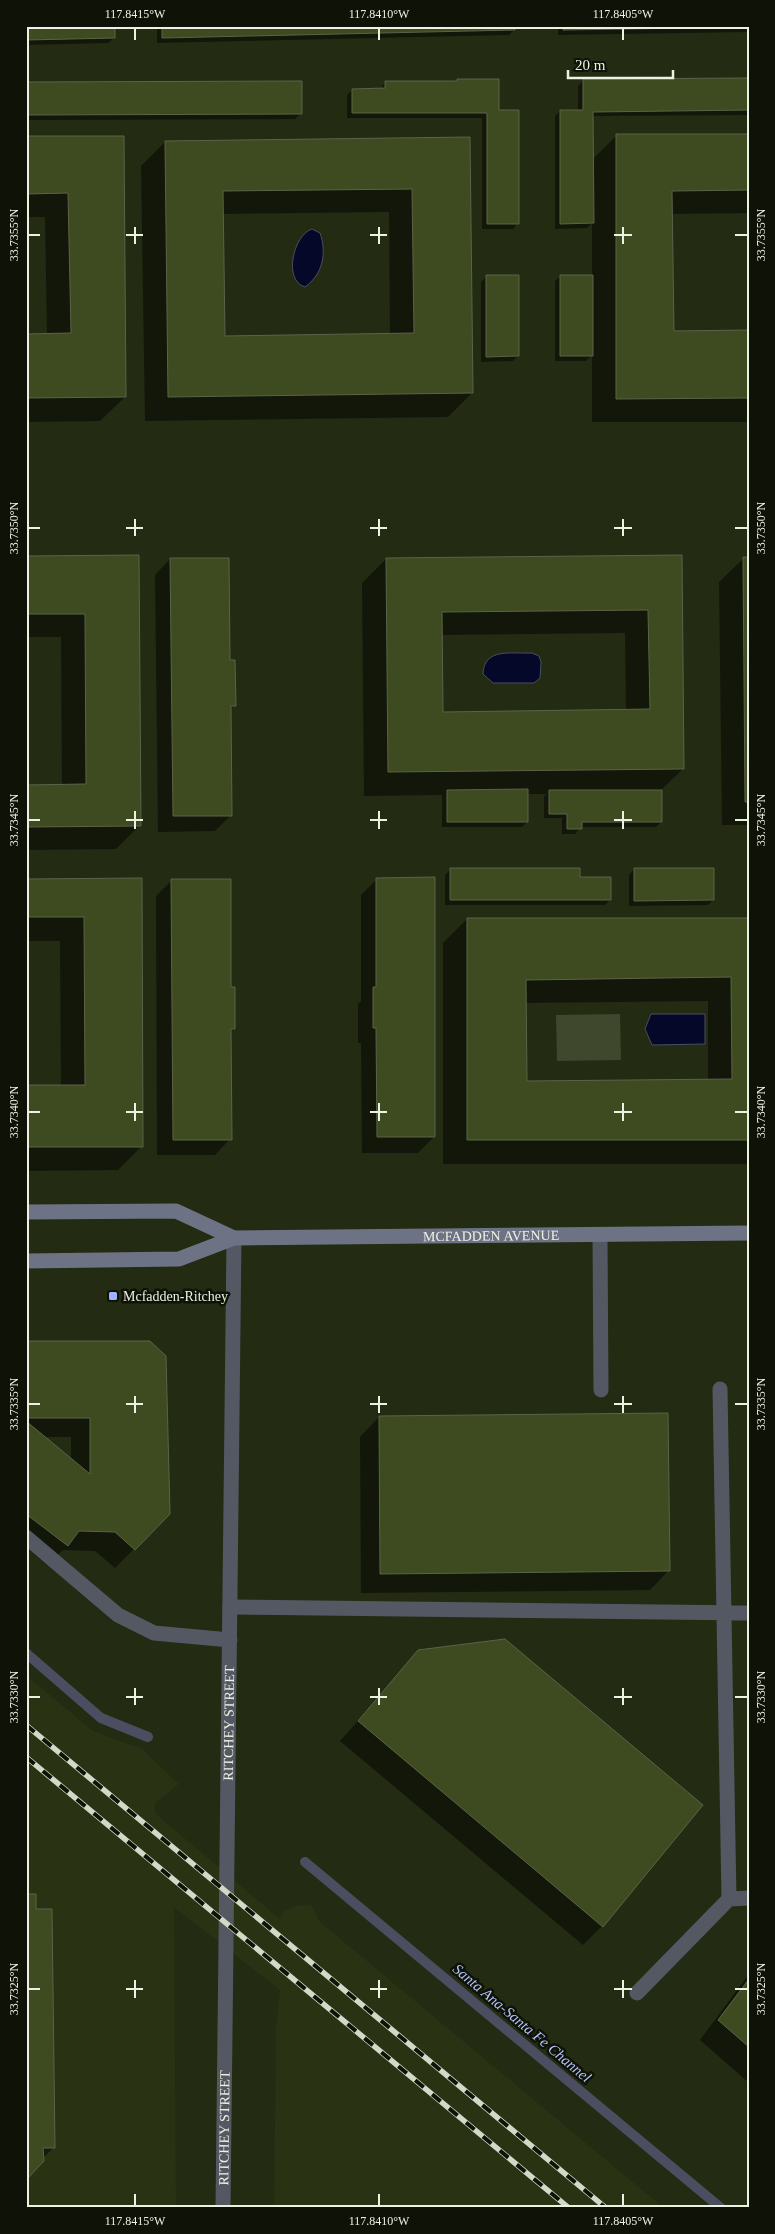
<svg xmlns="http://www.w3.org/2000/svg" width="775" height="2234" font-family="Georgia,serif">
  <rect width="100%" height="100%" fill="#232b12"/>
  <path fill="#293212" d="M 26,1675 L 93,1731 L 142,1749 L 179,1784 L 155,1803 L 155,1813 L 280,1919 L 283,1912 L 294,1906 L 311,1905 L 320,1922 L 664,2208 L 274,2208 L 276,2028 L 280,1990 L 174,1907 L 176,2208 L 26,2208 Z"/>
  <path fill="#3f472d" d="M 620,1014 L 621,1060 L 557,1061 L 556,1015 Z"/>
  <path fill="#050829" stroke="#4a4e60" d="M 312,229 L 320,233 C 327,253 323,274 305,287 C 283,281 293,235 312,229 Z
    M 532,653 L 539,656 L 541,662 L 540,678 L 534,683 L 493,683 L 483,674 C 484,647 512,654 532,653 Z
    M 651,1014 L 705,1014 L 705,1044 L 652,1045 L 645,1029 Z"/>
  <path fill="#0007" fill-rule="evenodd" d="M 26,26 L 114,38 L 108,43 L 26,45 Z
    M 157,26 L 514,26 L 514,30 L 509,35 L 157,43 Z
    M 558,26 L 749,26 L 749,32 L 558,35 Z
    M 749,79 L 749,115 L 591,116 L 592,160 L 616,136 L 749,135 L 749,213 L 671,214 L 673,333 L 749,331 L 749,422 L 592,422 L 592,355 L 586,361 L 555,361 L 555,281 L 561,276 L 592,276 L 592,223 L 587,228 L 555,229 L 555,116 L 560,111 L 578,111 L 578,86 L 583,81 Z
    M 498,80 L 498,111 L 518,223 L 513,229 L 482,229 L 482,118 L 347,118 L 347,95 L 352,90 L 380,90 L 385,82 Z
    M 26,83 L 301,113 L 295,119 L 26,120 Z
    M 123,137 L 125,397 L 100,421 L 26,422 L 26,335 L 47,335 L 45,217 L 26,217 L 26,138 Z
    M 469,138 L 472,393 L 448,417 L 145,421 L 141,166 L 165,142 ZM 389,212 L 390,335 L 224,337 L 222,214 Z
    M 487,276 L 518,356 L 513,361 L 481,362 L 481,282 Z
    M 138,556 L 140,825 L 116,849 L 26,850 L 26,786 L 62,786 L 61,637 L 26,637 L 26,557 Z
    M 681,556 L 683,769 L 661,790 L 661,822 L 656,827 L 581,827 L 575,834 L 562,834 L 562,818 L 544,818 L 544,796 L 547,794 L 527,794 L 527,822 L 522,827 L 442,827 L 442,795 L 364,796 L 362,583 L 386,559 ZM 625,633 L 626,711 L 442,713 L 441,635 Z
    M 744,558 L 749,558 L 749,825 L 722,825 L 719,582 Z
    M 170,559 L 229,661 L 234,705 L 230,710 L 231,815 L 215,831 L 158,832 L 155,575 Z
    M 451,869 L 579,878 L 610,900 L 605,905 L 445,905 L 445,875 Z
    M 634,869 L 713,900 L 708,905 L 629,906 L 629,875 Z
    M 377,879 L 434,1137 L 418,1153 L 362,1153 L 361,1043 L 358,1043 L 358,1004 L 361,1001 L 361,895 Z
    M 26,880 L 141,880 L 142,1146 L 118,1170 L 26,1171 L 26,1086 L 61,1086 L 60,941 L 26,941 Z
    M 172,880 L 230,988 L 234,1029 L 230,1033 L 230,1139 L 215,1155 L 157,1155 L 156,896 Z
    M 467,919 L 749,919 L 749,1162 L 747,1164 L 443,1164 L 443,943 ZM 708,1001 L 708,1080 L 525,1082 L 525,1003 Z
    M 150,1342 L 134,1549 L 115,1568 L 95,1551 L 63,1550 L 47,1565 L 26,1548 L 26,1343 ZM 44,1437 L 71,1437 L 71,1460 Z
    M 379,1417 L 669,1570 L 650,1590 L 361,1593 L 360,1437 Z
    M 419,1652 L 602,1926 L 583,1945 L 340,1741 Z
    M 26,1895 L 54,2147 L 42,2159 Z
    M 749,1974 L 749,2083 L 700,2040 Z"/>
  <g fill="none" stroke-linecap="round" stroke-linejoin="round">
    <path stroke="#4a4e60" stroke-width="10" d="M 26,1653 L 101,1718 L 148,1737
      M 305,1862 L 721,2208"/>
  </g>
  <path fill="#3e4a1f" stroke="#5b6449" fill-rule="evenodd" d="M 26,26 L 115,26 L 115,38 L 26,40 Z
    M 162,26 L 515,26 L 515,30 L 162,38 Z
    M 563,26 L 749,26 L 749,27 L 563,30 Z
    M 749,78 L 749,110 L 593,112 L 594,223 L 560,224 L 560,110 L 583,110 L 583,79 Z
    M 457,79 L 499,79 L 499,110 L 519,110 L 519,224 L 487,224 L 487,113 L 352,113 L 352,89 L 385,88 L 385,81 L 457,81 Z
    M 302,81 L 302,114 L 26,115 L 26,82 Z
    M 616,134 L 749,134 L 749,190 L 672,191 L 674,331 L 749,330 L 749,398 L 616,399 Z
    M 26,136 L 124,136 L 126,397 L 26,398 L 26,334 L 71,333 L 68,193 L 26,194 Z
    M 470,137 L 473,393 L 168,397 L 165,141 ZM 412,189 L 414,333 L 225,336 L 223,191 Z
    M 486,275 L 519,275 L 519,356 L 486,357 Z
    M 560,275 L 593,275 L 593,356 L 560,356 Z
    M 139,555 L 141,826 L 26,827 L 26,785 L 86,784 L 85,614 L 26,614 L 26,556 Z
    M 682,555 L 684,769 L 388,772 L 386,558 ZM 648,610 L 650,709 L 443,712 L 442,612 Z
    M 743,557 L 749,557 L 749,802 L 745,802 Z
    M 170,558 L 229,558 L 230,660 L 235,660 L 236,706 L 231,706 L 232,816 L 173,816 Z
    M 528,789 L 528,822 L 447,822 L 447,790 Z
    M 549,790 L 662,790 L 662,822 L 582,822 L 582,829 L 567,829 L 567,814 L 549,814 Z
    M 450,868 L 580,868 L 580,877 L 611,877 L 611,900 L 450,900 Z
    M 634,868 L 714,868 L 714,900 L 634,901 Z
    M 435,877 L 435,1137 L 377,1137 L 376,1028 L 373,1028 L 373,987 L 376,987 L 376,878 Z
    M 142,878 L 143,1147 L 26,1147 L 26,1085 L 85,1085 L 84,917 L 26,917 L 26,879 Z
    M 171,879 L 231,879 L 231,987 L 235,987 L 235,1029 L 231,1029 L 232,1140 L 173,1140 Z
    M 467,918 L 749,918 L 749,1140 L 467,1140 ZM 731,977 L 732,1079 L 527,1081 L 526,980 Z
    M 26,1341 L 150,1341 L 166,1356 L 170,1514 L 135,1550 L 115,1532 L 79,1531 L 68,1546 L 26,1514 L 26,1421 L 90,1474 L 90,1418 L 26,1418 Z
    M 668,1413 L 670,1571 L 380,1574 L 379,1416 Z
    M 505,1639 L 703,1805 L 603,1927 L 358,1721 L 418,1650 Z
    M 26,1894 L 36,1894 L 36,1909 L 52,1909 L 55,2148 L 43,2148 L 44,2161 L 26,2180 Z
    M 749,1979 L 749,2047 L 718,2020 Z"/>
  <g fill="none" stroke-linecap="round" stroke-linejoin="round">
    <path stroke="#545863" stroke-width="15" d="M 600,1235 L 601,1390
      M 26,1537 L 118,1615 L 154,1633 L 230,1640
      M 230,1607 L 749,1613
      M 729,1899 L 749,1898
      M 637,1993 L 729,1899 L 720,1389"/>
    <path stroke="#545863" stroke-width="15" id="s1" d="M 223,2208 L 234,1238"/>
    <g stroke="#6d7385" stroke-width="15">
      <path d="M 26,1212 L 176,1211 L 234,1238"/>
      <path id="s2" d="M 26,1261 L 179,1259 L 234,1238 L 749,1233"/>
    </g>
    <defs>
      <path id="rail" d="M 26,1725 L 606,2208
        M 26,1757 L 569,2208"/>
    </defs>
    <use href="#rail" stroke="#d3d9c8" stroke-width="5.5"/>
    <use href="#rail" stroke="#0e1207" stroke-width="4" stroke-dasharray="11" stroke-linecap="butt"/>
  </g>
  <path fill="none" stroke="#ecf2e2" stroke-width="2" d="M 135,28 L 135,40M 379,28 L 379,40M 623,28 L 623,40M 135,227 L 135,244M 379,227 L 379,244M 623,227 L 623,244M 28,235 L 40,235M 126,235 L 143,235M 370,235 L 387,235M 614,235 L 632,235M 735,235 L 748,235M 135,519 L 135,536M 379,519 L 379,536M 623,519 L 623,536M 28,528 L 40,528M 126,528 L 143,528M 370,528 L 387,528M 614,528 L 632,528M 735,528 L 748,528M 135,811 L 135,829M 379,811 L 379,829M 623,811 L 623,829M 28,820 L 40,820M 126,820 L 143,820M 370,820 L 387,820M 614,820 L 632,820M 735,820 L 748,820M 135,1103 L 135,1121M 379,1103 L 379,1121M 623,1103 L 623,1121M 28,1112 L 40,1112M 126,1112 L 143,1112M 370,1112 L 387,1112M 614,1112 L 632,1112M 735,1112 L 748,1112M 135,1396 L 135,1413M 379,1396 L 379,1413M 623,1396 L 623,1413M 28,1404 L 40,1404M 126,1404 L 143,1404M 370,1404 L 387,1404M 614,1404 L 632,1404M 735,1404 L 748,1404M 135,1688 L 135,1705M 379,1688 L 379,1705M 623,1688 L 623,1705M 28,1697 L 40,1697M 126,1697 L 143,1697M 370,1697 L 387,1697M 614,1697 L 632,1697M 735,1697 L 748,1697M 135,1980 L 135,1998M 379,1980 L 379,1998M 623,1980 L 623,1998M 28,1989 L 40,1989M 126,1989 L 143,1989M 370,1989 L 387,1989M 614,1989 L 632,1989M 735,1989 L 748,1989M 135,2194 L 135,2206M 379,2194 L 379,2206M 623,2194 L 623,2206"/>
  <rect fill="#9db4fd" stroke="#0e1207" stroke-width="2" x="108" y="1291" width="10" height="10" rx="2.5"/>
  <g text-anchor="middle" stroke-width="5" stroke-linejoin="round" paint-order="stroke">
    <g font-size="14" fill="#ecf2e2" stroke="#0e1207">
      <text dy="5" stroke="none"><textPath href="#s2" startOffset="469">MCFADDEN AVENUE</textPath></text>
      <text dy="5" stroke="none"><textPath href="#s1" startOffset="485">RITCHEY STREET</textPath></text>
      <text dy="5" stroke="none"><textPath href="#s1" startOffset="80">RITCHEY STREET</textPath></text>
    </g>
    <g font-size="14" fill="#ecf2e2" stroke="#0e1207" text-anchor="start">
      <text x="123" y="1301">Mcfadden-Ritchey</text>
    </g>
    <g font-size="15" font-style="italic" fill="#b4c5fa" stroke="#0e1207">
      <text transform="translate(522 2023) rotate(40)" y="5">Santa Ana-Santa Fe Channel</text>
    </g>
  </g>
  <rect width="775" height="2234" fill="none" stroke="#0e1207" stroke-width="55"/>
  <path d="M568 70v8h105v-8" fill="none" stroke="#ecf2e2" stroke-width="2.5"/>
  <text x="575" y="70" font-size="15" fill="#ecf2e2" stroke="#0e1207" stroke-width="4" paint-order="stroke">20 m</text>
  <rect x="28" y="28" width="720" height="2178" fill="none" stroke="#ecf2e2" stroke-width="2"/>
  <g font-size="12" text-anchor="middle" fill="#ecf2e2">
    <text x="135" y="18">117.8415°W</text>
    <text x="379" y="18">117.8410°W</text>
    <text x="623" y="18">117.8405°W</text>
    <text transform="translate(14 235) rotate(-90)" y="4">33.7355°N</text>
    <text transform="translate(761 235) rotate(-90)" y="4">33.7355°N</text>
    <text transform="translate(14 528) rotate(-90)" y="4">33.7350°N</text>
    <text transform="translate(761 528) rotate(-90)" y="4">33.7350°N</text>
    <text transform="translate(14 820) rotate(-90)" y="4">33.7345°N</text>
    <text transform="translate(761 820) rotate(-90)" y="4">33.7345°N</text>
    <text transform="translate(14 1112) rotate(-90)" y="4">33.7340°N</text>
    <text transform="translate(761 1112) rotate(-90)" y="4">33.7340°N</text>
    <text transform="translate(14 1404) rotate(-90)" y="4">33.7335°N</text>
    <text transform="translate(761 1404) rotate(-90)" y="4">33.7335°N</text>
    <text transform="translate(14 1697) rotate(-90)" y="4">33.7330°N</text>
    <text transform="translate(761 1697) rotate(-90)" y="4">33.7330°N</text>
    <text transform="translate(14 1989) rotate(-90)" y="4">33.7325°N</text>
    <text transform="translate(761 1989) rotate(-90)" y="4">33.7325°N</text>
    <text x="135" y="2225">117.8415°W</text>
    <text x="379" y="2225">117.8410°W</text>
    <text x="623" y="2225">117.8405°W</text>
  </g>
</svg>
